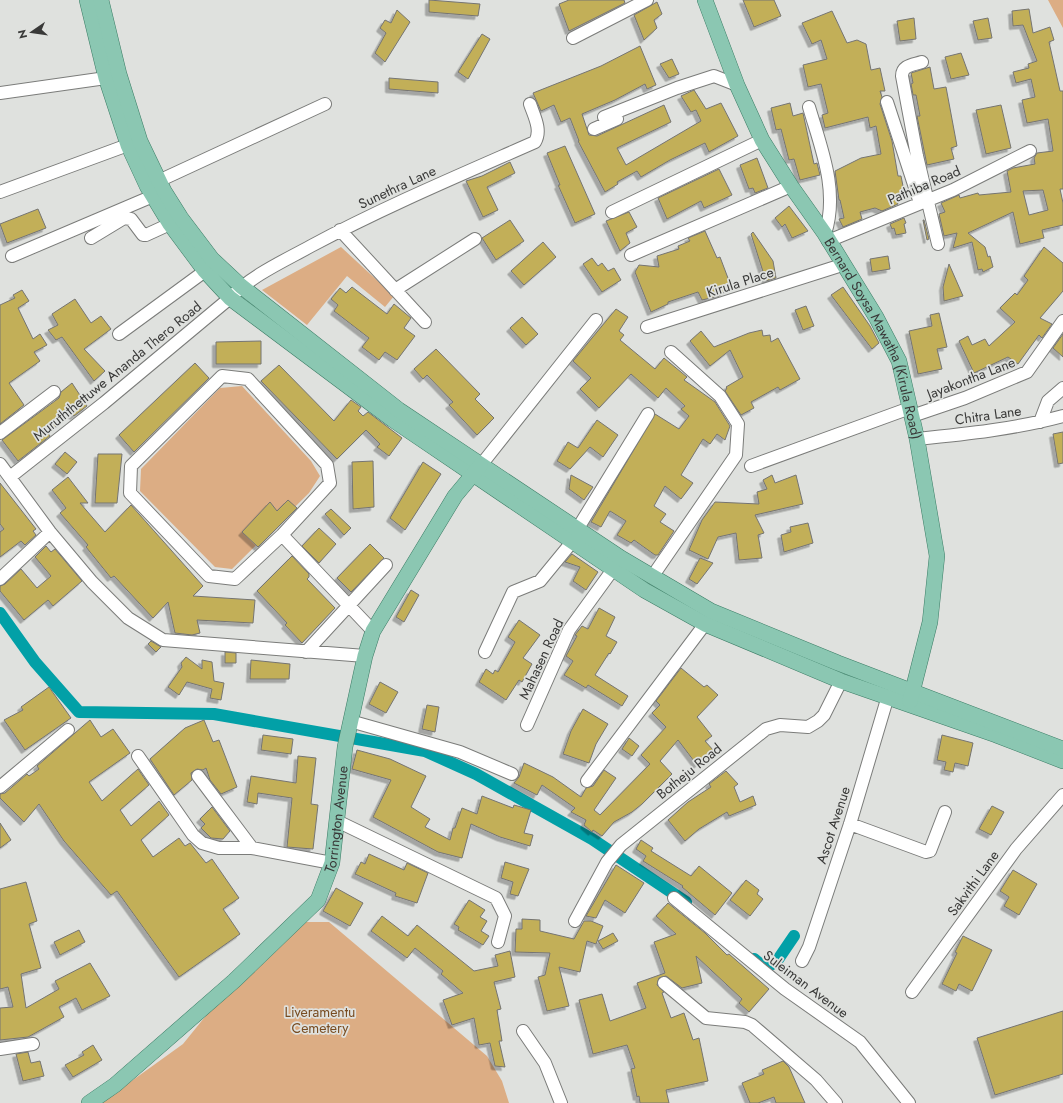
<svg xmlns="http://www.w3.org/2000/svg" width="1063" height="1103" font-family="Jost,sans-serif">
  <defs>
    <filter id="shadow"><feDropShadow dx="-3.5" dy="3.5" stdDeviation="0" flood-color="#0004"/></filter>
  </defs>
  <rect width="100%" height="100%" fill="#dfe1de"/>
  <path fill="#dcad84" d="M 1048,0 L 1063,0 L 1063,28 Z
    M 341,247 L 394,296 L 385,307 L 347,276 L 307,325 L 262,290 Z
    M 242,386 L 311,461 L 320,476 L 309,493 L 232,569 L 215,567 L 140,491 L 141,469 L 220,388 Z
    M 303,922 L 329,922 L 487,1056 L 502,1081 L 509,1103 L 101,1103 L 183,1044 L 234,981 L 264,963 Z"/>
  <g fill="none" stroke-linecap="round" stroke-linejoin="round">
    <path stroke="#02a0a7" stroke-width="12" d="M 0,613 L 35,662 L 79,712 L 214,714 L 425,751 L 476,774 L 592,839 L 686,902
      M 754,959 L 765,968 L 777,961 L 794,936"/>
  </g>
  <path fill="#c2af59" stroke="#757472" fill-rule="evenodd" filter="url(#shadow)" d="M 429,0 L 480,4 L 478,16 L 429,12 Z
    M 569,0 L 624,0 L 625,3 L 569,31 L 559,4 Z
    M 743,0 L 774,0 L 781,16 L 754,27 Z
    M 657,2 L 662,14 L 654,20 L 657,28 L 644,40 L 634,15 Z
    M 1029,9 L 1033,33 L 1050,27 L 1054,40 L 1049,42 L 1060,91 L 1063,91 L 1063,189 L 1060,189 L 1063,203 L 1063,225 L 1042,230 L 1044,238 L 1020,244 L 1013,212 L 968,233 L 985,247 L 988,257 L 990,256 L 993,267 L 983,272 L 982,269 L 978,270 L 972,242 L 953,248 L 957,233 L 944,236 L 939,214 L 945,212 L 941,203 L 959,195 L 960,198 L 978,193 L 979,195 L 1011,192 L 1007,171 L 1013,168 L 1035,164 L 1034,158 L 1037,153 L 1053,151 L 1048,119 L 1027,123 L 1022,100 L 1035,97 L 1031,79 L 1016,83 L 1013,72 L 1029,68 L 1028,64 L 1037,61 L 1023,25 L 1013,26 L 1012,11 ZM 1043,190 L 1048,210 L 1029,215 L 1023,191 Z
    M 397,10 L 410,22 L 385,62 L 375,53 L 386,33 L 380,28 L 385,20 L 391,23 Z
    M 832,11 L 847,43 L 857,40 L 866,44 L 871,70 L 880,68 L 885,91 L 880,91 L 882,97 L 880,104 L 892,141 L 898,176 L 901,176 L 905,196 L 895,198 L 898,204 L 882,211 L 875,208 L 860,212 L 862,219 L 843,227 L 839,219 L 844,218 L 840,200 L 839,200 L 835,171 L 861,158 L 881,154 L 876,126 L 870,128 L 868,117 L 825,128 L 822,115 L 828,113 L 821,84 L 808,87 L 803,65 L 827,59 L 821,40 L 812,44 L 802,23 Z
    M 914,18 L 916,39 L 900,41 L 897,21 Z
    M 988,18 L 992,38 L 978,40 L 973,21 Z
    M 482,34 L 490,39 L 468,79 L 458,72 Z
    M 640,46 L 656,85 L 647,89 L 645,84 L 615,100 L 582,114 L 589,135 L 597,136 L 664,105 L 671,122 L 617,148 L 626,165 L 701,121 L 696,110 L 691,112 L 681,96 L 694,90 L 706,109 L 721,103 L 738,136 L 709,152 L 705,143 L 670,160 L 641,177 L 637,171 L 617,182 L 618,184 L 605,192 L 578,141 L 579,141 L 570,118 L 561,122 L 554,105 L 541,111 L 533,93 L 601,66 Z
    M 961,53 L 969,75 L 951,79 L 945,57 Z
    M 672,59 L 679,74 L 669,78 L 660,64 Z
    M 930,67 L 934,89 L 946,87 L 957,146 L 951,148 L 954,159 L 927,165 L 917,116 L 920,116 L 916,95 L 913,95 L 911,84 L 913,83 L 911,73 Z
    M 389,78 L 438,82 L 438,93 L 389,89 Z
    M 790,103 L 793,116 L 803,113 L 814,164 L 817,163 L 820,175 L 800,180 L 794,159 L 789,160 L 781,129 L 776,130 L 771,108 Z
    M 1001,105 L 1011,148 L 986,154 L 976,110 Z
    M 565,146 L 595,214 L 575,223 L 558,185 L 560,185 L 547,153 Z
    M 757,158 L 768,188 L 755,193 L 753,188 L 749,189 L 740,165 Z
    M 510,162 L 515,173 L 487,187 L 498,210 L 483,217 L 466,181 L 482,176 Z
    M 719,169 L 732,195 L 704,208 L 701,201 L 667,219 L 658,198 Z
    M 789,206 L 808,231 L 792,238 L 785,224 L 782,227 L 775,218 Z
    M 38,209 L 46,228 L 7,243 L 0,224 Z
    M 629,212 L 637,227 L 626,233 L 630,243 L 620,251 L 606,221 Z
    M 904,218 L 906,223 L 904,224 L 906,233 L 896,235 L 894,228 L 892,229 L 890,224 Z
    M 510,220 L 524,241 L 496,260 L 482,238 Z
    M 923,220 L 924,220 L 929,239 L 927,240 Z
    M 705,231 L 717,258 L 720,257 L 731,286 L 719,296 L 702,300 L 698,292 L 668,302 L 668,304 L 651,312 L 635,272 L 639,265 L 659,267 L 657,256 L 679,249 L 678,246 L 690,241 L 688,238 Z
    M 753,232 L 773,261 L 776,278 L 766,281 L 751,234 Z
    M 543,242 L 556,257 L 524,285 L 511,271 Z
    M 1044,247 L 1063,263 L 1063,291 L 1040,318 L 1052,324 L 1042,338 L 1039,335 L 1018,364 L 1008,357 L 974,373 L 959,341 L 968,336 L 972,345 L 985,339 L 989,346 L 1015,322 L 1000,308 L 1015,293 L 1017,295 L 1028,280 L 1024,276 Z
    M 888,256 L 890,269 L 872,272 L 870,259 Z
    M 592,258 L 598,266 L 602,263 L 608,271 L 614,268 L 621,280 L 602,292 L 583,264 Z
    M 949,264 L 963,296 L 944,301 L 943,287 Z
    M 352,287 L 387,314 L 394,304 L 411,318 L 404,328 L 415,336 L 397,360 L 385,352 L 379,360 L 362,347 L 369,338 L 334,311 L 338,305 L 331,299 L 340,288 L 346,293 Z
    M 843,287 L 870,326 L 879,343 L 872,349 L 831,295 Z
    M 22,290 L 29,301 L 18,308 L 33,339 L 40,334 L 47,345 L 34,352 L 40,361 L 9,383 L 24,405 L 0,424 L 0,305 L 15,298 L 13,295 Z
    M 75,299 L 91,323 L 101,316 L 111,329 L 84,349 L 105,371 L 94,381 L 62,337 L 56,340 L 48,330 L 58,325 L 52,314 Z
    M 806,306 L 814,326 L 803,330 L 795,310 Z
    M 616,309 L 628,317 L 619,331 L 624,335 L 620,340 L 655,369 L 664,358 L 687,377 L 684,380 L 715,402 L 730,426 L 725,440 L 717,434 L 710,444 L 703,439 L 681,475 L 693,483 L 681,499 L 665,486 L 654,506 L 666,514 L 660,522 L 674,531 L 658,555 L 655,555 L 634,540 L 631,543 L 617,535 L 626,521 L 610,511 L 601,527 L 591,522 L 655,414 L 679,429 L 689,416 L 681,409 L 685,406 L 666,388 L 658,398 L 631,374 L 599,408 L 580,389 L 591,378 L 573,361 Z
    M 939,313 L 947,347 L 937,349 L 942,369 L 918,374 L 909,331 L 932,326 L 930,315 Z
    M 522,317 L 538,334 L 526,345 L 510,328 Z
    M 762,330 L 763,336 L 770,335 L 771,342 L 778,338 L 800,379 L 780,390 L 778,387 L 751,402 L 754,408 L 741,415 L 725,391 L 727,388 L 726,387 L 743,377 L 730,350 L 710,366 L 690,341 L 701,331 L 714,347 L 749,333 Z
    M 1063,334 L 1063,357 L 1053,348 Z
    M 261,341 L 261,364 L 216,364 L 216,342 Z
    M 436,349 L 480,394 L 475,399 L 494,418 L 477,435 L 449,405 L 453,402 L 427,375 L 423,379 L 414,369 Z
    M 195,363 L 209,378 L 134,452 L 119,435 Z
    M 279,365 L 334,421 L 351,400 L 361,407 L 358,411 L 363,416 L 368,412 L 402,438 L 389,456 L 377,447 L 380,444 L 366,430 L 337,459 L 261,381 Z
    M 72,383 L 87,406 L 74,416 L 71,414 L 48,433 L 50,436 L 18,461 L 2,440 L 59,398 L 61,392 Z
    M 597,420 L 618,435 L 603,457 L 590,447 L 570,469 L 557,461 L 568,442 L 578,448 Z
    M 1063,432 L 1063,463 L 1058,464 L 1053,434 Z
    M 65,452 L 77,462 L 67,474 L 55,464 Z
    M 98,454 L 122,454 L 117,503 L 95,503 Z
    M 373,461 L 374,507 L 353,509 L 352,462 Z
    M 423,462 L 441,474 L 405,530 L 390,518 Z
    M 571,475 L 593,487 L 584,500 L 569,489 Z
    M 772,475 L 775,483 L 796,475 L 803,504 L 755,515 L 764,533 L 758,535 L 762,558 L 739,560 L 736,533 L 718,537 L 708,559 L 689,550 L 702,520 L 715,502 L 759,504 L 757,492 L 767,489 L 763,480 Z
    M 68,477 L 88,503 L 80,503 L 105,532 L 131,505 L 203,586 L 193,596 L 255,600 L 253,623 L 197,620 L 200,633 L 192,635 L 175,633 L 168,602 L 153,618 L 114,576 L 111,578 L 86,547 L 88,545 L 60,513 L 66,508 L 52,490 Z
    M 0,483 L 36,529 L 33,531 L 36,535 L 25,545 L 21,541 L 0,557 L 0,532 L 4,529 L 0,524 Z
    M 288,500 L 297,508 L 258,547 L 242,532 L 270,502 L 277,511 Z
    M 331,509 L 351,528 L 344,535 L 325,514 Z
    M 808,523 L 813,543 L 784,552 L 781,535 L 791,532 L 790,527 Z
    M 319,528 L 336,544 L 319,563 L 302,546 Z
    M 370,544 L 384,558 L 351,592 L 337,578 Z
    M 46,546 L 51,552 L 55,549 L 82,581 L 53,606 L 48,600 L 24,620 L 0,591 L 0,586 L 5,584 L 21,569 L 37,588 L 51,576 L 35,557 Z
    M 572,554 L 598,572 L 586,590 L 573,581 L 580,567 L 565,562 Z
    M 292,556 L 309,574 L 309,577 L 307,579 L 335,608 L 302,643 L 285,625 L 287,623 L 257,591 Z
    M 700,558 L 713,563 L 697,584 L 689,579 Z
    M 411,590 L 419,595 L 404,622 L 396,617 Z
    M 599,608 L 615,617 L 606,636 L 617,642 L 610,654 L 609,653 L 595,675 L 628,696 L 622,706 L 588,685 L 586,688 L 564,675 L 573,661 L 566,656 L 577,636 L 575,635 L 582,626 L 588,629 Z
    M 519,620 L 540,635 L 523,658 L 532,664 L 522,682 L 519,680 L 506,700 L 479,682 L 486,669 L 493,674 L 495,670 L 498,672 L 515,642 L 508,637 Z
    M 151,641 L 161,647 L 156,652 L 148,644 Z
    M 225,652 L 236,653 L 236,663 L 225,663 Z
    M 186,657 L 202,669 L 202,660 L 212,662 L 214,681 L 224,683 L 221,700 L 210,698 L 212,689 L 187,682 L 179,695 L 168,687 L 182,667 L 181,663 Z
    M 251,660 L 290,664 L 289,679 L 250,679 Z
    M 681,668 L 704,687 L 707,685 L 718,695 L 697,717 L 712,736 L 705,741 L 714,751 L 697,765 L 678,740 L 660,761 L 672,774 L 642,804 L 632,812 L 614,822 L 602,836 L 593,830 L 592,832 L 584,825 L 586,820 L 571,812 L 575,808 L 542,785 L 537,795 L 514,783 L 519,777 L 524,763 L 553,777 L 581,797 L 586,788 L 593,786 L 604,770 L 616,778 L 594,810 L 600,815 L 650,764 L 641,755 L 666,727 L 652,713 L 660,705 L 656,701 Z
    M 380,682 L 398,692 L 386,713 L 369,704 Z
    M 49,687 L 71,718 L 25,750 L 4,720 L 23,710 L 21,707 Z
    M 427,705 L 439,707 L 435,732 L 422,729 Z
    M 583,709 L 608,724 L 596,744 L 589,763 L 563,754 L 571,731 Z
    M 90,720 L 101,737 L 113,729 L 130,753 L 89,782 L 102,801 L 138,769 L 149,785 L 120,810 L 131,826 L 159,801 L 169,815 L 141,840 L 153,857 L 179,838 L 185,846 L 190,843 L 206,863 L 212,859 L 239,898 L 223,909 L 240,934 L 179,977 L 117,891 L 111,895 L 64,841 L 39,804 L 24,822 L 0,798 L 0,794 L 5,793 L 27,774 L 29,776 L 39,769 L 37,766 Z
    M 204,720 L 213,742 L 219,740 L 237,787 L 221,794 L 210,780 L 206,768 L 203,770 L 197,769 L 191,773 L 192,780 L 174,795 L 150,759 L 185,728 Z
    M 263,735 L 293,739 L 291,754 L 261,750 Z
    M 942,735 L 973,743 L 968,766 L 955,763 L 953,772 L 944,770 L 946,762 L 937,760 Z
    M 629,738 L 639,746 L 632,756 L 622,749 Z
    M 357,750 L 390,759 L 426,776 L 411,807 L 430,819 L 425,827 L 450,840 L 453,828 L 455,828 L 462,808 L 477,814 L 482,796 L 513,808 L 514,805 L 531,810 L 524,833 L 533,835 L 530,846 L 500,837 L 471,824 L 462,858 L 438,852 L 373,817 L 391,780 L 352,769 Z
    M 298,756 L 316,758 L 311,804 L 318,805 L 313,849 L 287,847 L 292,798 L 258,793 L 257,804 L 247,802 L 251,776 L 296,783 Z
    M 726,771 L 738,784 L 734,787 L 740,802 L 753,796 L 756,805 L 729,816 L 727,812 L 699,829 L 685,841 L 668,820 L 688,802 L 711,787 L 709,784 Z
    M 992,806 L 1004,812 L 991,835 L 979,829 Z
    M 212,807 L 230,831 L 223,839 L 211,838 L 201,828 L 205,824 L 200,819 Z
    M 0,823 L 11,840 L 0,848 Z
    M 641,840 L 653,848 L 651,851 L 691,876 L 699,866 L 732,893 L 715,915 L 682,887 L 683,886 L 643,861 L 646,856 L 636,849 Z
    M 369,854 L 404,870 L 407,863 L 428,873 L 417,903 L 395,896 L 396,893 L 355,874 L 361,862 L 365,864 Z
    M 505,862 L 529,869 L 518,896 L 510,894 L 513,882 L 501,878 Z
    M 616,865 L 644,883 L 625,913 L 605,900 L 596,918 L 586,916 Z
    M 1013,870 L 1037,884 L 1019,915 L 1004,906 L 1009,897 L 1000,891 Z
    M 746,880 L 759,890 L 757,894 L 763,899 L 750,916 L 730,900 Z
    M 26,882 L 37,921 L 29,924 L 41,968 L 21,974 L 26,1008 L 59,989 L 55,981 L 90,963 L 110,996 L 82,1010 L 76,998 L 59,1007 L 64,1017 L 28,1037 L 0,1040 L 0,1008 L 13,1007 L 8,987 L 0,989 L 0,889 Z
    M 336,888 L 363,903 L 350,926 L 323,911 Z
    M 469,900 L 485,910 L 480,917 L 487,921 L 481,931 L 489,936 L 483,945 L 458,930 L 459,927 L 454,924 Z
    M 668,903 L 705,933 L 727,955 L 729,954 L 769,989 L 749,1012 L 739,1003 L 742,999 L 696,956 L 702,983 L 682,988 L 666,976 L 659,978 L 657,985 L 664,992 L 662,993 L 671,1018 L 684,1013 L 693,1040 L 699,1038 L 708,1081 L 666,1090 L 669,1103 L 640,1103 L 639,1096 L 637,1097 L 631,1069 L 635,1068 L 627,1045 L 593,1054 L 579,1000 L 602,994 L 610,1021 L 646,1008 L 637,983 L 665,973 L 654,942 L 676,934 L 656,916 Z
    M 382,916 L 408,936 L 417,925 L 474,971 L 498,966 L 495,955 L 510,951 L 515,977 L 494,982 L 501,1009 L 497,1010 L 502,1041 L 499,1041 L 505,1067 L 495,1066 L 490,1043 L 479,1045 L 474,1018 L 452,1025 L 443,1000 L 463,993 L 441,974 L 443,971 L 415,948 L 407,958 L 371,931 Z
    M 522,919 L 540,920 L 540,931 L 574,939 L 584,921 L 591,921 L 603,926 L 596,944 L 587,941 L 580,972 L 559,967 L 569,1006 L 547,1011 L 538,977 L 545,975 L 550,953 L 515,952 L 516,929 L 522,929 Z
    M 79,930 L 85,942 L 60,955 L 54,942 Z
    M 613,933 L 618,941 L 603,949 L 598,941 Z
    M 963,936 L 992,950 L 972,991 L 959,984 L 956,991 L 942,984 L 957,953 L 955,952 Z
    M 1063,1011 L 1063,1074 L 995,1095 L 977,1038 Z
    M 93,1045 L 102,1060 L 73,1077 L 65,1065 L 84,1055 L 82,1052 Z
    M 28,1052 L 31,1063 L 40,1061 L 44,1076 L 23,1081 L 16,1054 Z
    M 783,1061 L 789,1067 L 805,1103 L 776,1103 L 774,1097 L 758,1103 L 750,1103 L 742,1083 L 764,1074 L 762,1070 Z"/>
  <g fill="none" stroke-linecap="round" stroke-linejoin="round">
    <defs>
      <path id="minor" d="M 573,38 L 647,0
        M 922,62 C 913,65 902,65 902,76 L 917,156 L 938,244
        M 0,93 L 106,78
        M 887,102 L 920,203
        M 809,107 C 821,148 839,191 825,234
        M 604,117 L 677,88 L 714,76 L 737,85
        M 594,129 L 617,119
        M 152,184 L 325,104
        M 0,192 L 136,142
        M 612,212 L 762,140
        M 340,230 L 425,322
        M 91,238 L 124,218 L 131,219 L 143,235 L 146,235 L 170,224
        M 828,241 L 953,190 L 1030,151
        M 631,255 L 791,186
        M 12,256 L 153,196
        M 395,290 L 475,239
        M 647,327 L 842,265
        M 119,334 L 205,271
        M 222,376 L 248,379 L 327,465 L 330,483 L 282,535 L 235,579 L 209,576 L 130,493 L 131,466 Z
        M 912,416 L 965,398 L 1027,372 L 1063,321
        M 1040,422 L 1048,401 L 1063,388
        M 0,433 L 54,392
        M 917,439 C 966,434 1015,429 1063,416
        M 0,464 L 50,532 L 92,582 L 128,618 L 163,640 L 365,656
        M 481,465 L 596,320
        M 751,466 L 910,408
        M 10,477 L 104,403 L 230,298 C 252,275 284,261 311,246 C 384,207 460,175 535,142 C 542,130 534,116 530,104
        M 578,528 L 648,414
        M 282,535 L 373,631
        M 652,577 L 736,455 L 738,424 L 720,396 L 671,352
        M 0,579 L 50,532
        M 306,652 L 386,565
        M 485,652 L 513,592 L 540,581 L 572,542
        M 350,721 L 460,752 L 512,774
        M 527,725 L 569,630 L 614,568
        M 138,756 L 193,835 L 202,843 L 219,848 L 252,848 L 332,863
        M 198,776 L 252,848
        M 587,781 L 705,624
        M 0,787 L 68,730
        M 337,821 L 496,898 L 505,916 L 498,942
        M 850,824 L 926,852 L 930,851 L 945,812
        M 674,898 L 785,989 L 860,1042 L 909,1103
        M 575,921 L 607,862 L 621,845 L 766,729 L 780,725 L 808,727 L 818,721 L 824,715 L 841,681
        M 802,961 L 809,947 L 850,824 L 888,696
        M 664,983 L 706,1018 L 745,1022 L 752,1025 L 816,1080 L 836,1103
        M 912,992 L 1016,849 L 1063,795
        M 523,1031 L 545,1063 L 561,1103
        M 0,1049 L 33,1044"/>
      <g id="major">
        <path d="M 87,0 L 106,78 L 128,145 L 147,186 L 170,224 L 205,271 L 230,298 L 393,420 L 644,590 L 705,624 L 841,681 L 996,735 L 1063,761"/>
        <path d="M 101,0 L 119,74 L 140,141 L 164,191 L 181,218 L 212,259 L 241,286 L 399,410 L 621,558 L 711,611 L 838,663 L 1063,749"/>
        <path id="s1" d="M 705,0 L 737,85 L 762,140 L 791,186 L 825,234 L 876,317 L 899,361 L 917,439 L 937,556 L 930,622 L 910,701"/>
        <path id="s2" d="M 89,1103 L 115,1085 L 234,981 L 318,900 L 332,863 L 345,747 L 365,656 L 373,631 L 455,496 L 480,466"/>
      </g>
    </defs>
    <use href="#minor" stroke="#7b7c7a" stroke-width="14"/>
    <use href="#major" stroke="#3c7d66" stroke-width="16"/>
    <use href="#minor" stroke="#fff" stroke-width="12"/>
    <use href="#major" stroke="#8bc7b2" stroke-width="15"/>
  </g>
  <g text-anchor="middle" stroke-width="3.5" stroke-linejoin="round" paint-order="stroke">
    <g font-size="14" fill="#393938" stroke="#dfe1de">
      <text transform="translate(924 185) rotate(-23)" y="5">Pathiba Road</text>
      <text transform="translate(397 187) rotate(-25)" y="5">Sunethra Lane</text>
      <text transform="translate(740 282) rotate(-18)" y="5">Kirula Place</text>
      <text dy="5" stroke="none"><textPath href="#s1" startOffset="381">Bernard Soysa Mawatha (Kirula Road)</textPath></text>
      <text transform="translate(117 371) rotate(-39)" y="5">Muruththettuwe Ananda Thero Road</text>
      <text transform="translate(971 378) rotate(-21)" y="5">Jayakontha Lane</text>
      <text transform="translate(988 415) rotate(-8)" y="5">Chitra Lane</text>
      <text transform="translate(541 659) rotate(-65)" y="5">Mahasen Road</text>
      <text transform="translate(689 771) rotate(-39)" y="5">Botheju Road</text>
      <text dy="5" stroke="none"><textPath href="#s2" startOffset="390">Torrington Avenue</textPath></text>
      <text transform="translate(833 825) rotate(-72)" y="5">Ascot Avenue</text>
      <text transform="translate(973 883) rotate(-54)" y="5">Sakvithi Lane</text>
      <text transform="translate(806 984) rotate(37)" y="5">Suleiman Avenue</text>
    </g>
    <g font-size="14" fill="#784c21" stroke="#dfe1de">
      <text x="320" y="1017">Liveramentu<tspan x="320" dy="16">Cemetery</tspan></text>
    </g>
  </g>
  <g transform="translate(32 32) rotate(257)" stroke="#dfe1de" stroke-width="3" paint-order="stroke">
  <path d="M0-3L7 15L0 10L-7 15Z" fill="#393938"/>
  <text y="-6" font-size="11" font-weight="bold" text-anchor="middle" fill="#393938">N</text>
  </g>
</svg>
